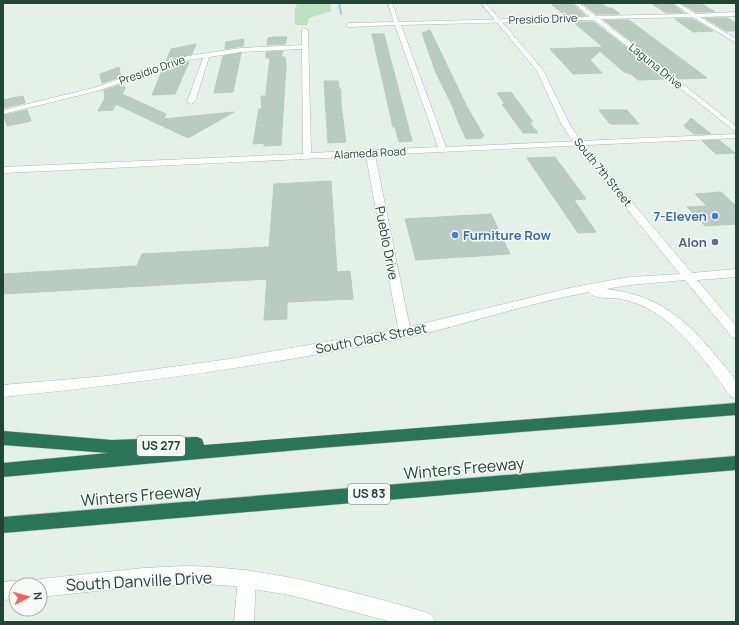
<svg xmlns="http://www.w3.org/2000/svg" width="739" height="625" font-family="Manrope,sans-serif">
  <rect width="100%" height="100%" fill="#e5f0e9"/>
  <path fill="#bce2c1" d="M 298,3 L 330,3 L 331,11 L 309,18 L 307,25 L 295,25 L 295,8 Z"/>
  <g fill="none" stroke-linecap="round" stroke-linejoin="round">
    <path stroke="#89d9d9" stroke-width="2" d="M 339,3 L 341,14"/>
  </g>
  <path fill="#bacbc2" stroke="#b7cabf" d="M 601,3 L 608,8 L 612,8 L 620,14 L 596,14 L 583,4 Z
    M 651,3 L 672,3 L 684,13 L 666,13 Z
    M 681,3 L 700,3 L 715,12 L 696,12 Z
    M 573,4 L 586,16 L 566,16 L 552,5 Z
    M 705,18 L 727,18 L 736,23 L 736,31 L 726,31 Z
    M 675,19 L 693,19 L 713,31 L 693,32 Z
    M 604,20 L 629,20 L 707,78 L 678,79 Z
    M 573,22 L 594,22 L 667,79 L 638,80 L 631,74 L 624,72 L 600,51 L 590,60 L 602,73 L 573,74 L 550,49 L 603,47 Z
    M 430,30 L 467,107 L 484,136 L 481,136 L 482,138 L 466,139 L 458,121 L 453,107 L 436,73 L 422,33 Z
    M 372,34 L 384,34 L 412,141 L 399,142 L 395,127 L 393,127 Z
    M 273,37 L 287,37 L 285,44 L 267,45 L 268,38 Z
    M 244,39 L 243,46 L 225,49 L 226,42 Z
    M 196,44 L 192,54 L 166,62 L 171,49 Z
    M 283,51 L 281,57 L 285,57 L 286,66 L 281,145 L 264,146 L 264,143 L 253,144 L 259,109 L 262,109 L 261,96 L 266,96 L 266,93 L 270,58 L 266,58 L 266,52 Z
    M 241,53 L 233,92 L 214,93 L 223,56 Z
    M 189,62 L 175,94 L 152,95 L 162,71 Z
    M 119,67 L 121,77 L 102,83 L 100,74 Z
    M 324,81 L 338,81 L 339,89 L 341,89 L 341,105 L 346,142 L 328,143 Z
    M 123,84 L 125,89 L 122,94 L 166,114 L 164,119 L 234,112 L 188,138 L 116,104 L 113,110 L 98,111 L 105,98 L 104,90 Z
    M 511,92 L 533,122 L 529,122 L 538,133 L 523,133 L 502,104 L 505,104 L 497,93 Z
    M 23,96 L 25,103 L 3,108 L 3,100 Z
    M 27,110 L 31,121 L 7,126 L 4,115 Z
    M 599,110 L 627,110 L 639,124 L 610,124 Z
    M 691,118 L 711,134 L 694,134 L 684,126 Z
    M 719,140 L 735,153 L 716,154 L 702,141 Z
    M 555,157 L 586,199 L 574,200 L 596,232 L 578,233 L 527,158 Z
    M 331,181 L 337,272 L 350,271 L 353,299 L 287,302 L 287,319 L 264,320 L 267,279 L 3,294 L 3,274 L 137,266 L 142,254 L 269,247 L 274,184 Z
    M 721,192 L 736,206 L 736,224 L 705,226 L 687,207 L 707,206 L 695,194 Z
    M 491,214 L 510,254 L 416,260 L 405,219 Z"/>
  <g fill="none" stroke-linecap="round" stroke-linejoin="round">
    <defs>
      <path id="minor" d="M 388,3 L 392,3 L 399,22 L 590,17 L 574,3 L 579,3 L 596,16 L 689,14 L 673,3 L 678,3 L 696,14 L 736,12 L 736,16 L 700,17 L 736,39 L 736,43 L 693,17 L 600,19 L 736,126 L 736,132 L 594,20 L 401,25 L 446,147 L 736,134 L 736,138 L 375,155 L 411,333 L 409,336 L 401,336 L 399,333 L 366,156 L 3,173 L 3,167 L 303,154 L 302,49 L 241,52 L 209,57 L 195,102 L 191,104 L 187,102 L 203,58 L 189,60 L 97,91 L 3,114 L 3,110 L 93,88 L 188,56 L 241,48 L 302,45 L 302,30 L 305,28 L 308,30 L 311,153 L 438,147 L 395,25 L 349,27 L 346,25 L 349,23 L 394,22 Z
        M 247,570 L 253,573 L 256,579 L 254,622 L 234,622 L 238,579 L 241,573 Z"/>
      <path id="secondary" d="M 481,3 L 486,3 L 543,70 L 569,123 L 581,142 L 692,273 L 736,269 L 736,277 L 697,280 L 736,326 L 736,339 L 732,337 L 685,280 L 630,285 L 606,289 C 655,294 686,318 716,356 C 722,364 734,375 736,383 C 737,388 736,394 736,399 L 731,397 C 706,363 683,327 645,307 C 637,303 629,301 621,299 C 613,297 594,300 589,292 C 527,303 466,325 404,338 C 272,365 138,383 3,397 L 3,385 L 106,376 L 229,359 L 405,328 L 574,287 L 630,277 L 680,274 L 575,145 L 561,123 L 537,71 Z
        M 185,566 C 268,567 346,590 425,612 L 432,615 L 435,622 L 392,622 L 290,595 L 234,586 L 206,584 L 144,586 L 40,597 L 40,585 L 32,585 L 34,582 L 40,579 L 144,568 Z
        M 16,581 L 23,585 L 16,585 L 16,599 L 3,600 L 3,582 Z"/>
      <path id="motorway" d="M 736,403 L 736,415 L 320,448 L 3,477 L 3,463 L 108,453 L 3,445 L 3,431 L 112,440 L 197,437 L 202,439 L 204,445 Z
        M 736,456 L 736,470 L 3,533 L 3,517 Z"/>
    </defs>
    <use href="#minor" stroke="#a7b9af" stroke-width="1"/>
    <use href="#secondary" stroke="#a5c0b2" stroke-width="1"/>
    <use href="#motorway" stroke="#c1cbc6" stroke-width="1"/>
    <use href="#minor" fill="#fff" fill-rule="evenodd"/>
    <use href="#secondary" fill="#fff" fill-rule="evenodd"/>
    <use href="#motorway" fill="#2a7459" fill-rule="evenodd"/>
  </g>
  <g fill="#3f7fe0" stroke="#f7fbf8" stroke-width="1.5">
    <circle cx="715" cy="216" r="4"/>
    <circle cx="455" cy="235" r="4"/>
  </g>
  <circle fill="#5c6f8a" stroke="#f7fbf8" stroke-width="1.5" cx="715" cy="242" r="4"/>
  <g text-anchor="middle" stroke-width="3" stroke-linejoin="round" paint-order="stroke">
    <g font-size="11" fill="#224435" stroke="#f7fbf8">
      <text transform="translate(543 19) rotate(-2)" y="4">Presidio Drive</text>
      <text transform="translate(656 66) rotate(39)" y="4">Laguna Drive</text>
      <text transform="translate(152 70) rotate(-19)" y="4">Presidio Drive</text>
      <text transform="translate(370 153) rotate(-3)" y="4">Alameda Road</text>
      <text transform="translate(603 172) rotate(51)" y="4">South 7th Street</text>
    </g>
    <g fill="#f7fbf8" stroke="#627b70" stroke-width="1">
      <rect x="137" y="436" width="48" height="20" rx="3"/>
      <rect x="348" y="484" width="42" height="20" rx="3"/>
    </g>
    <g font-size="12" font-weight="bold" fill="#224435">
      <text x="161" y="450">US 277</text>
      <text x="369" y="498">US 83</text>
    </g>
    <g font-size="13" font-weight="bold" fill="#366cbe" stroke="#f7fbf8" text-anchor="end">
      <text x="707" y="221">7-Eleven</text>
      <text x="463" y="240" text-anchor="start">Furniture Row</text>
    </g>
    <g font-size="13" font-weight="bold" fill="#4e5e75" stroke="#f7fbf8" text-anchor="end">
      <text x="707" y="247">Alon</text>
    </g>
    <g font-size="13" fill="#224435" stroke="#f7fbf8">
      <text transform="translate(387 243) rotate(79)" y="5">Pueblo Drive</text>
      <text transform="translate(371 338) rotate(-11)" y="5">South Clack Street</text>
    </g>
    <g font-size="16" fill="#224435" stroke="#f7fbf8">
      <text transform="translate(464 468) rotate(-5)" y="6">Winters Freeway</text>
      <text transform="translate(141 495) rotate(-5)" y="6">Winters Freeway</text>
      <text transform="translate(139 581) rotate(-3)" y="6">South Danville Drive</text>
    </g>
  </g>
  <rect width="739" height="625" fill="none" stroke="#224435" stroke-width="8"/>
  <g transform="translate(28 597) rotate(84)"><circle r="19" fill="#f7fbf8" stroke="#a2b2aa"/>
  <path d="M0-3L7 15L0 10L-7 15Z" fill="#ff6254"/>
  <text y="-6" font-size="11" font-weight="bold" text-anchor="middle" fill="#224435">N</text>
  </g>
</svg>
